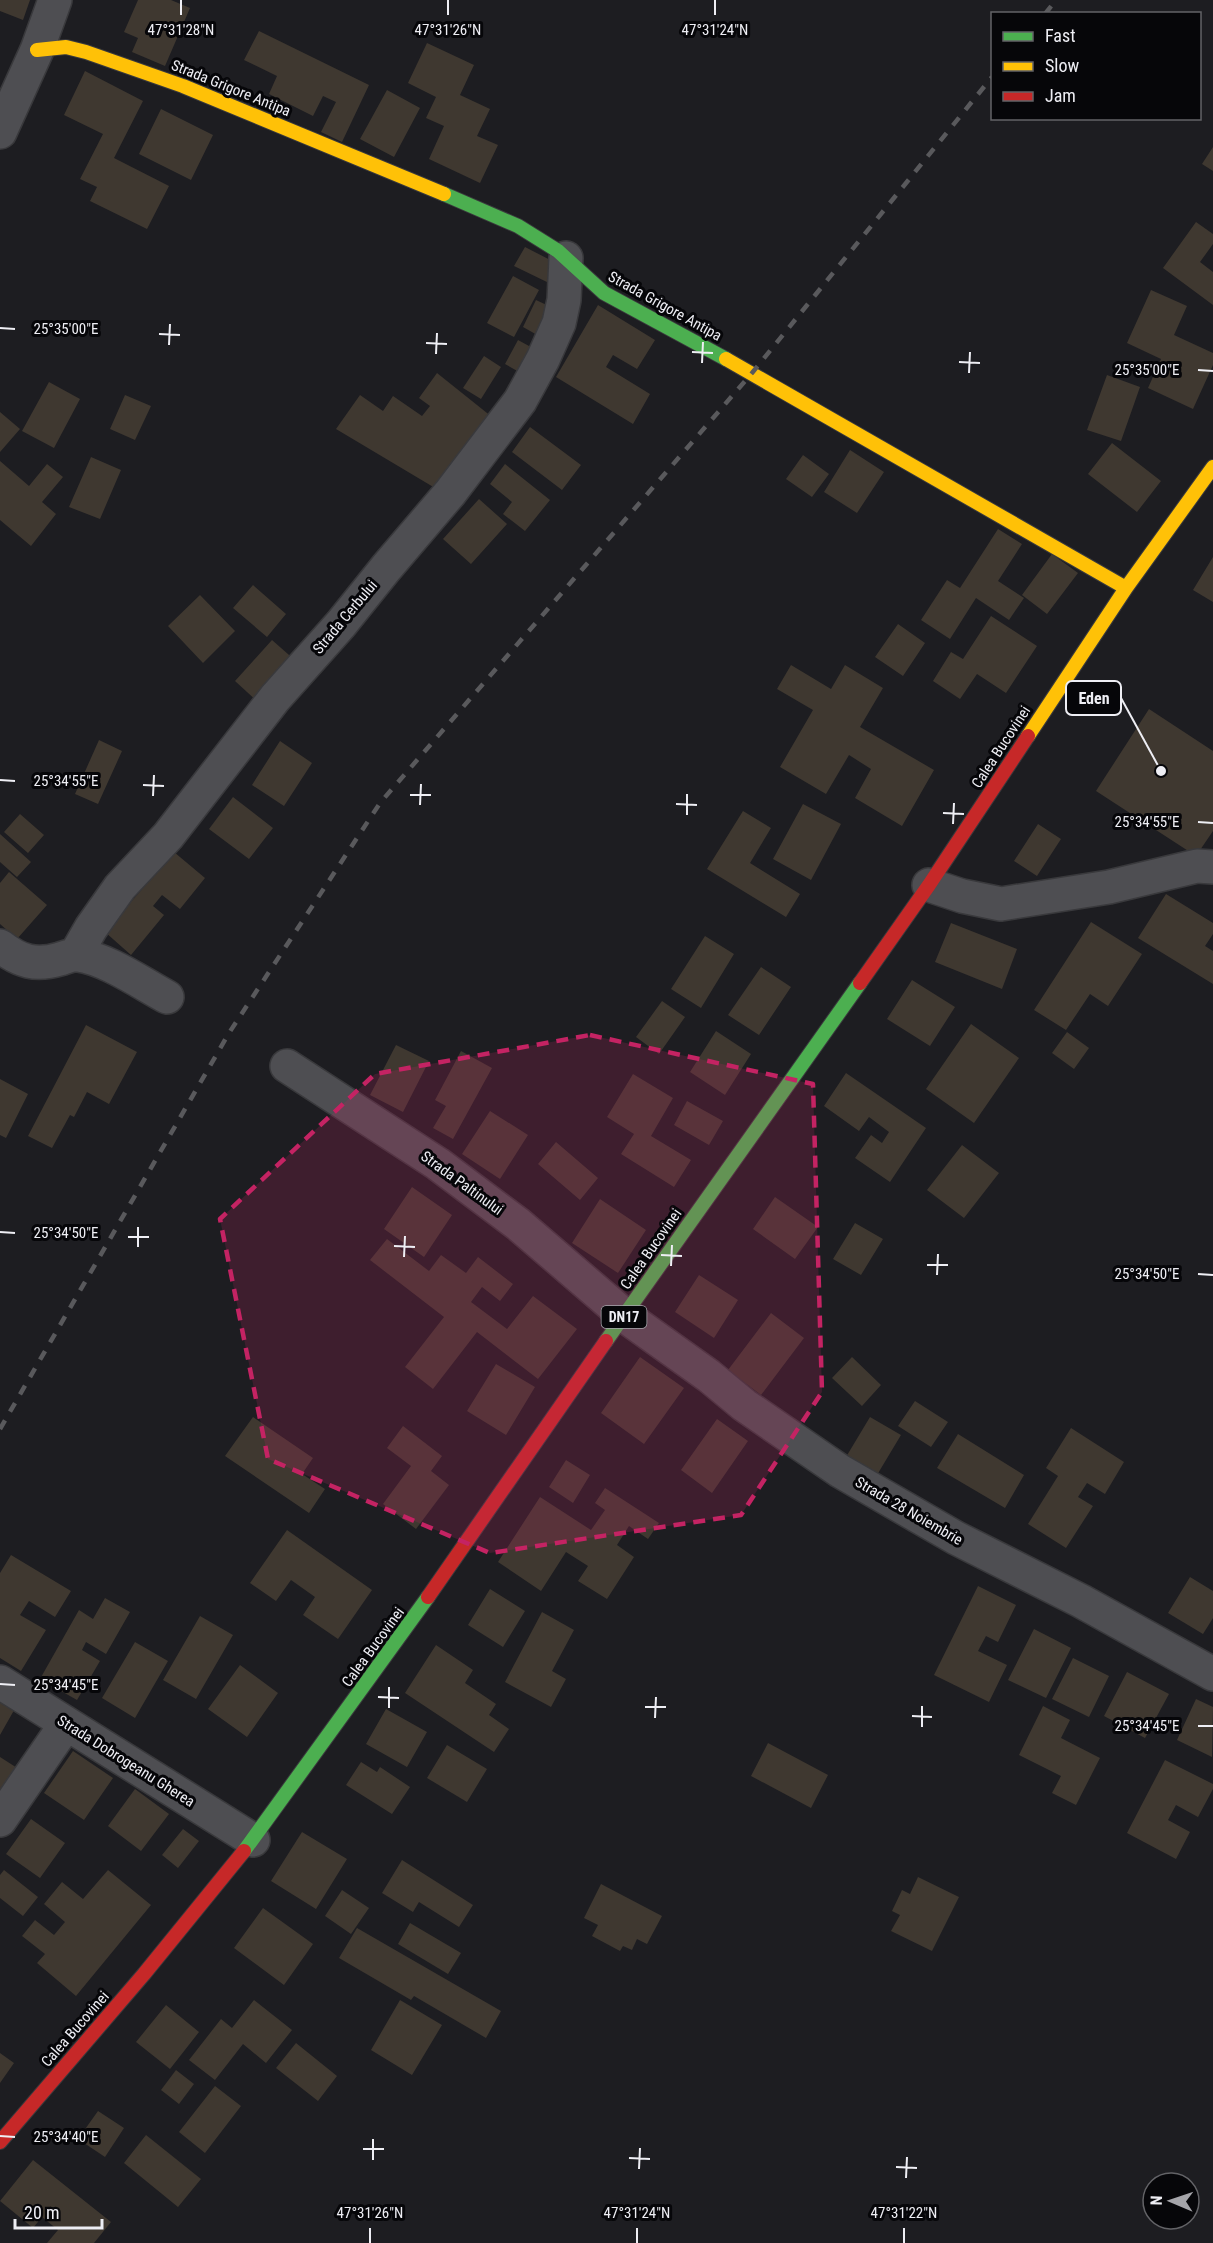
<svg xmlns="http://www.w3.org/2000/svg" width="1213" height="2243" font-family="'Roboto Condensed',sans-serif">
  <rect width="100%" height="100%" fill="#1d1d21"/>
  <path fill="#3f3830" d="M 0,0 L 30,0 L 23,20 L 0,11 Z
    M 138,0 L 171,0 L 190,8 L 165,66 L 132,52 L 138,38 L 124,32 Z
    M 259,31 L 369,85 L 342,142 L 321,132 L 336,102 L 323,96 L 313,116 L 269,94 L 277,76 L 244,60 Z
    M 427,43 L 474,65 L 460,95 L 490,109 L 477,136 L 498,145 L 480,183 L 429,159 L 444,126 L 426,118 L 436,97 L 408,83 Z
    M 85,71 L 143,101 L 114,158 L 169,186 L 147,229 L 90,201 L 97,187 L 80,179 L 103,134 L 64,115 Z
    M 387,90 L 420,108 L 394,157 L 360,139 Z
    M 161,109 L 213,135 L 191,180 L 139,154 Z
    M 1213,147 L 1213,171 L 1202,164 Z
    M 1196,222 L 1213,234 L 1213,244 L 1200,262 L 1213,272 L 1213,305 L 1163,268 Z
    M 525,247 L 560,265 L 551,284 L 514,266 Z
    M 513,276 L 539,290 L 514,337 L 487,323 Z
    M 1151,290 L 1187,306 L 1174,335 L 1213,353 L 1213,365 L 1193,409 L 1148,388 L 1161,359 L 1127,343 Z
    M 536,300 L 553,308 L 539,336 L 523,327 Z
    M 598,305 L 655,340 L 637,369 L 613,355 L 606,367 L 650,394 L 633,424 L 556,377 Z
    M 518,340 L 540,352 L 526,376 L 505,364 Z
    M 484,356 L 501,367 L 481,399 L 463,388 Z
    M 437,373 L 492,417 L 435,488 L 336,429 L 360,395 L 383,411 L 393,396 L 422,416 L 430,406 L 419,398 Z
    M 1107,375 L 1140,387 L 1121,441 L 1087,430 Z
    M 49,382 L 80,399 L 54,448 L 22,431 Z
    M 125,395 L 151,406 L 135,440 L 110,429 Z
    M 0,412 L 20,429 L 0,452 Z
    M 530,427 L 581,465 L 562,490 L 512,452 Z
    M 1112,443 L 1161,481 L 1137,512 L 1088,474 Z
    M 850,450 L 884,472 L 857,513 L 824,492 Z
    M 803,455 L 829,474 L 812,497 L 786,479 Z
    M 91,457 L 121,470 L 100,519 L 69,507 Z
    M 0,461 L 29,486 L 47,464 L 63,477 L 42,502 L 56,514 L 31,546 L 0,520 Z
    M 505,464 L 550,500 L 525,531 L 503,514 L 512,502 L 490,484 Z
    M 479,499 L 507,524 L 471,564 L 443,539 Z
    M 998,529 L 1022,544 L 998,581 L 1024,598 L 1009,620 L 976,598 L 950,639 L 921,620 L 947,580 L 960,588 Z
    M 1052,554 L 1078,573 L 1047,614 L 1022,595 Z
    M 1213,557 L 1213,602 L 1193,590 Z
    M 253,585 L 286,614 L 267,637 L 233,608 Z
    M 200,595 L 235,631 L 203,663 L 168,626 Z
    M 991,616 L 1037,646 L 1006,693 L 977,674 L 960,699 L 933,681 L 951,652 L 963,659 Z
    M 898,624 L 925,643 L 903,676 L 875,657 Z
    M 272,640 L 297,662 L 260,704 L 235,681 Z
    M 791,665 L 831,689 L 845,665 L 883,688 L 860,727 L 934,770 L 902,826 L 855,798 L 871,769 L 849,755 L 826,794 L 780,767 L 813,710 L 777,689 Z
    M 1149,709 L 1213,751 L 1213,831 L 1196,856 L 1096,791 Z
    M 99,740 L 122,751 L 98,804 L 75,794 Z
    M 280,741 L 312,763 L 284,806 L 252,785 Z
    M 233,797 L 273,828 L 249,859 L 209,829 Z
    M 803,804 L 841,824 L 811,880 L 773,859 Z
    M 743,811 L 771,828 L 750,863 L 800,894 L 786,917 L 707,869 Z
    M 20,814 L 44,835 L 28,853 L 4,832 Z
    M 1038,824 L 1061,839 L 1037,876 L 1014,861 Z
    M 0,834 L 31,862 L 17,877 L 0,862 Z
    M 174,852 L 205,878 L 180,909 L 162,895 L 153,906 L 164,915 L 131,955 L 105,932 Z
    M 9,872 L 47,905 L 17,939 L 0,924 L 0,883 Z
    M 1166,894 L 1213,923 L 1213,934 L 1205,946 L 1213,951 L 1213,984 L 1138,938 Z
    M 1091,922 L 1142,954 L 1108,1006 L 1090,994 L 1066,1030 L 1034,1010 Z
    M 951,923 L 1017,949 L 1002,989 L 935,962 Z
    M 705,936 L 734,954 L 701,1008 L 671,989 Z
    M 761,967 L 791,987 L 759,1035 L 728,1015 Z
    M 912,980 L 955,1007 L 930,1046 L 887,1019 Z
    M 662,1001 L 685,1017 L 659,1054 L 636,1037 Z
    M 971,1024 L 1019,1058 L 974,1123 L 926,1089 Z
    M 86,1025 L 137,1052 L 109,1104 L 87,1092 L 74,1117 L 70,1115 L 52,1148 L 28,1136 Z
    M 716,1031 L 751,1054 L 725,1095 L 690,1072 Z
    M 1067,1032 L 1089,1048 L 1074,1069 L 1052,1053 Z
    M 396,1045 L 429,1061 L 403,1112 L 370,1095 Z
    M 461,1051 L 492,1068 L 453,1139 L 433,1128 L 446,1106 L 435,1100 Z
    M 846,1073 L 926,1128 L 890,1182 L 855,1158 L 871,1135 L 882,1143 L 889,1132 L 869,1117 L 859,1131 L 824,1106 Z
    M 633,1074 L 673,1098 L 651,1136 L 691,1160 L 674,1187 L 621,1154 L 634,1134 L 607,1117 Z
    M 0,1079 L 28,1094 L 6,1138 L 0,1135 Z
    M 687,1101 L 723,1121 L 709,1145 L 674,1125 Z
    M 490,1111 L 528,1135 L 500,1179 L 462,1154 Z
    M 556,1142 L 598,1178 L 580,1200 L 538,1164 Z
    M 962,1145 L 999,1173 L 964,1218 L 927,1190 Z
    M 412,1187 L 452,1215 L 424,1257 L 384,1229 Z
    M 775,1197 L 818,1227 L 795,1259 L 753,1229 Z
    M 600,1199 L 646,1230 L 618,1273 L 572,1243 Z
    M 855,1223 L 883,1239 L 861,1275 L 833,1259 Z
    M 387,1239 L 429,1271 L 441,1255 L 466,1273 L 478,1257 L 513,1284 L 500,1301 L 482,1287 L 471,1302 L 507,1329 L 533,1296 L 577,1329 L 538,1379 L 477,1332 L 433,1389 L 405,1367 L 444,1317 L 370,1260 Z
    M 699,1275 L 738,1300 L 714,1338 L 675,1312 Z
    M 771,1313 L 804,1338 L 761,1395 L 728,1370 Z
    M 640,1357 L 684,1388 L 644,1444 L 601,1413 Z
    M 852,1357 L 881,1385 L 862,1406 L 832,1378 Z
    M 496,1364 L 535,1387 L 506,1435 L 467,1411 Z
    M 915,1401 L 948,1422 L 931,1447 L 898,1426 Z
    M 253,1417 L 313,1458 L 302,1474 L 325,1489 L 309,1513 L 225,1456 Z
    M 870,1417 L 901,1435 L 877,1475 L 846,1457 Z
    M 717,1419 L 748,1441 L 712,1493 L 681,1470 Z
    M 403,1426 L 442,1456 L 431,1471 L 449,1485 L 416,1529 L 383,1504 L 411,1466 L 387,1448 Z
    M 1071,1428 L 1124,1462 L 1105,1494 L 1087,1483 L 1078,1497 L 1093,1506 L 1066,1548 L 1028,1524 L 1058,1476 L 1046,1468 Z
    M 958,1434 L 1024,1475 L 1005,1508 L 937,1468 Z
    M 566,1460 L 590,1475 L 573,1503 L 549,1487 Z
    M 605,1488 L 659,1523 L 648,1539 L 629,1526 L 617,1545 L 634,1557 L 607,1599 L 578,1581 L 588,1566 L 566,1552 L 541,1591 L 498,1562 L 540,1497 L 591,1530 L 605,1510 L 595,1503 Z
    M 287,1530 L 372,1590 L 338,1639 L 303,1615 L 315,1597 L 291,1580 L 276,1601 L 250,1583 Z
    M 11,1555 L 71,1591 L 55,1617 L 29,1601 L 20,1615 L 46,1630 L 21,1671 L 0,1658 L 0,1573 Z
    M 1190,1577 L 1213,1591 L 1213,1618 L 1203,1634 L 1168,1613 Z
    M 978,1586 L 1016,1605 L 998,1642 L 986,1636 L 978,1651 L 1007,1665 L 989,1702 L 934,1675 Z
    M 490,1589 L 525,1611 L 503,1647 L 468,1625 Z
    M 105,1598 L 130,1612 L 106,1654 L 86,1642 L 82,1650 L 100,1661 L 77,1700 L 40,1679 L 79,1610 L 93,1619 Z
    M 542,1612 L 574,1630 L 552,1671 L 566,1679 L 551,1707 L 505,1682 Z
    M 200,1616 L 233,1635 L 196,1699 L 163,1680 Z
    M 1034,1629 L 1071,1648 L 1046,1698 L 1008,1680 Z
    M 135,1642 L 168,1661 L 135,1718 L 102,1698 Z
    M 436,1645 L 473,1670 L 465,1683 L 496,1704 L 489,1715 L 509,1729 L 494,1752 L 405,1693 Z
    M 1073,1658 L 1109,1676 L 1089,1717 L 1052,1699 Z
    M 240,1665 L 278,1693 L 247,1737 L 208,1709 Z
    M 1127,1672 L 1169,1694 L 1145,1738 L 1104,1716 Z
    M 0,1695 L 17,1705 L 0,1735 Z
    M 1196,1699 L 1213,1707 L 1212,1757 L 1177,1740 Z
    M 1043,1706 L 1070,1720 L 1061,1738 L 1100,1758 L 1076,1805 L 1052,1793 L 1061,1776 L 1019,1755 Z
    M 386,1709 L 427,1732 L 407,1767 L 366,1744 Z
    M 768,1743 L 828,1775 L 811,1808 L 751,1776 Z
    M 447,1745 L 487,1769 L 467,1802 L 427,1778 Z
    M 73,1751 L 113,1778 L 84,1820 L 44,1793 Z
    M 0,1757 L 25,1773 L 0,1794 Z
    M 1165,1760 L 1213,1784 L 1213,1789 L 1198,1817 L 1176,1805 L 1168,1820 L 1190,1832 L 1176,1859 L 1127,1833 Z
    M 361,1762 L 377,1772 L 380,1767 L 410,1787 L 392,1814 L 346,1785 Z
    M 135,1789 L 169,1814 L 141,1851 L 108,1826 Z
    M 31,1819 L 65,1843 L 40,1878 L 6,1854 Z
    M 183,1829 L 199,1841 L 178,1868 L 162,1855 Z
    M 302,1832 L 347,1859 L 316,1909 L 271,1881 Z
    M 402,1860 L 473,1905 L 459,1927 L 419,1902 L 413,1912 L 382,1893 Z
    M 4,1870 L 38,1897 L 23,1916 L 0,1898 L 0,1875 Z
    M 108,1870 L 151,1905 L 76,1996 L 37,1963 L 45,1954 L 22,1936 L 35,1920 L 54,1935 L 65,1922 L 44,1904 L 62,1882 L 83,1899 Z
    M 918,1877 L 959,1897 L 932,1951 L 891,1931 L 900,1915 L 892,1911 L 902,1890 L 910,1894 Z
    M 601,1884 L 662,1916 L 647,1944 L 637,1939 L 632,1950 L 623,1946 L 620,1951 L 592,1936 L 598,1925 L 584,1918 Z
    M 342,1890 L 369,1908 L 351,1934 L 325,1916 Z
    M 263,1908 L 313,1944 L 284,1985 L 234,1948 Z
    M 410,1923 L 461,1953 L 448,1974 L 398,1944 Z
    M 357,1928 L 501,2011 L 486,2038 L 414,1996 L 411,2000 L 339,1958 Z
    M 254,2000 L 292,2030 L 266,2063 L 243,2044 L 215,2080 L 189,2060 L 221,2019 L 232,2028 Z
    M 400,2000 L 442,2025 L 412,2075 L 371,2050 Z
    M 166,2005 L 199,2032 L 170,2069 L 136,2042 Z
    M 296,2043 L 337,2076 L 318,2101 L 276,2068 Z
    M 0,2053 L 14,2063 L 0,2083 Z
    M 176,2070 L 194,2084 L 179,2104 L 161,2090 Z
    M 215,2086 L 241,2106 L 205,2153 L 179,2132 Z
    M 98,2111 L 124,2128 L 105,2157 L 78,2139 Z
    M 146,2135 L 201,2179 L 178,2207 L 124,2163 Z
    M 33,2160 L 111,2222 L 94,2243 L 47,2243 L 58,2230 L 42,2217 L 33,2228 L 0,2201 Z"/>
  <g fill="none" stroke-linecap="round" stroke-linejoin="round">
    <defs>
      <path id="street" d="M 0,132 L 37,50 L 55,0
        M 929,885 L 962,896 L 1001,904 L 1109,887 L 1197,866 L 1213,867
        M 0,946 C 20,962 36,966 60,959 C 66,957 73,954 78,955 C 107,959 141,983 167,997
        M 76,954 L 91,928 L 120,887 L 168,836 L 275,698 L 341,624 L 386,568 L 450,493 L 520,401 L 543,359 L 559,323 L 564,300 L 566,258
        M 287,1066 L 438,1164 L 518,1224 L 625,1316 L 709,1376 L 744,1405 L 840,1471 L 956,1538 L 1081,1601 L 1213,1674
        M 0,1682 L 253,1840
        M 0,1820 L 66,1724"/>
      <path id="fast" d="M 444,194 L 518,226 L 558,251 L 604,293 L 726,359
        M 606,1341 L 860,983
        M 244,1851 L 428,1597"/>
      <path id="slow" d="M 37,50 L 66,47 L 86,52 L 183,86 L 444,194
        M 726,359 L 1126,588
        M 1028,736 L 1126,588 L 1213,467"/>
      <path id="jam" d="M 860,983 L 929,885 L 1028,736
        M 428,1597 L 606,1341
        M 0,2142 L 144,1974 L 244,1851"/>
    </defs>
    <use href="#street" stroke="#39393c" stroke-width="36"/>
    <use href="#fast" stroke="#39393c" stroke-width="16"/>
    <use href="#slow" stroke="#39393c" stroke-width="16"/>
    <use href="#jam" stroke="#39393c" stroke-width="16"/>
    <use href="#street" stroke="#4e4e52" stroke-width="33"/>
    <use href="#fast" stroke="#4caf50" stroke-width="14"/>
    <use href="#slow" stroke="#ffc107" stroke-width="14"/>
    <use href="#jam" stroke="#c62828" stroke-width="14"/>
    <path stroke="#59595c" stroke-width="4.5" stroke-dasharray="10 10" stroke-linecap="butt" d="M 1045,14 L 1056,0
      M 0,1429 L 229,1033 L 380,803 L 752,373 L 992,77"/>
  </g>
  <path fill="#c42363" fill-opacity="0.2" stroke="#c42363" stroke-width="4.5" stroke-dasharray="12 8" stroke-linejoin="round" d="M 590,1035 L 813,1084 L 822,1392 L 741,1515 L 490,1553 L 268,1459 L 220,1219 L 375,1074 Z"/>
  <path fill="none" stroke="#eeeef4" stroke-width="2" d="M 181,15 L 181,0M 448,15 L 448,0M 715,15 L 715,0M 0,328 L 15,329M 159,334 L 180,335M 426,343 L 447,344M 169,345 L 170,324M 692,352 L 713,353M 436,354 L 437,333M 959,362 L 980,363M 702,363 L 703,342M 1198,370 L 1213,371M 969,373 L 970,352M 0,780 L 15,781M 143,785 L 164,786M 410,795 L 431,795M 153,796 L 154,775M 676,804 L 697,805M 420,805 L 421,784M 943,813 L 964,814M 687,815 L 687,794M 1198,822 L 1213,823M 953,824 L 954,803M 0,1232 L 15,1233M 128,1237 L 149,1237M 394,1246 L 415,1247M 138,1247 L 138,1227M 661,1255 L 682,1256M 404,1257 L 405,1236M 927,1265 L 948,1265M 671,1266 L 672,1245M 1198,1274 L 1213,1275M 937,1275 L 938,1254M 0,1684 L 15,1685M 378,1697 L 399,1698M 645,1707 L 666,1707M 389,1708 L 389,1687M 912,1716 L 932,1717M 655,1718 L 656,1697M 1198,1726 L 1213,1726M 922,1727 L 922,1706M 0,2136 L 15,2137M 363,2149 L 384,2149M 629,2158 L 650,2159M 373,2160 L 373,2139M 896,2167 L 917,2168M 639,2169 L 640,2148M 906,2178 L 907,2157M 370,2243 L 370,2228M 637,2243 L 637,2228M 904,2243 L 904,2228"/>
  <g text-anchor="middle" stroke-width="6" stroke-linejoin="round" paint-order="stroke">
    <rect fill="#060609" stroke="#a8a8ae" stroke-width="1.5" x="601.5" y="1306" width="45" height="22" rx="4.5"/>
    <g font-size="14" font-weight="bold" fill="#eeeef4">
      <text x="624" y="1322">DN17</text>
    </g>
    <g font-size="15" fill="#eeeef4" stroke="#060609">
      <text transform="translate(231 88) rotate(22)" y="5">Strada Grigore Antipa</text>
      <text transform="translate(665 306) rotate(29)" y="5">Strada Grigore Antipa</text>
      <text transform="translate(345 617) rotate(-50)" y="5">Strada Cerbului</text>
      <text transform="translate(1001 747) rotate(-57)" y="5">Calea Bucovinei</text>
      <text transform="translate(462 1183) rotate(36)" y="5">Strada Paltinului</text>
      <text transform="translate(651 1249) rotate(-55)" y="5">Calea Bucovinei</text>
      <text transform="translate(909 1511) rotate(30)" y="5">Strada 28 Noiembrie</text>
      <text transform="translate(373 1647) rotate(-54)" y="5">Calea Bucovinei</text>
      <text transform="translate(126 1761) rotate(32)" y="5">Strada Dobrogeanu Gherea</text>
      <text transform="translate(75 2029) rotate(-49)" y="5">Calea Bucovinei</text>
    </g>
  </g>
  <g font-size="15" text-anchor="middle" fill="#eeeef4" stroke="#060609" stroke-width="6" stroke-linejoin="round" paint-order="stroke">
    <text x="181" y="35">47°31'28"N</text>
    <text x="448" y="35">47°31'26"N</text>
    <text x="715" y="35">47°31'24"N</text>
    <text x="66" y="334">25°35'00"E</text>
    <text x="1147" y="375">25°35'00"E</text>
    <text x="66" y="786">25°34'55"E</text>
    <text x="1147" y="827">25°34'55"E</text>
    <text x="66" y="1238">25°34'50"E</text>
    <text x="1147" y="1279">25°34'50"E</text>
    <text x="66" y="1690">25°34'45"E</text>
    <text x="1147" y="1731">25°34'45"E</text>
    <text x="66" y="2142">25°34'40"E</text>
    <text x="370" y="2218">47°31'26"N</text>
    <text x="637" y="2218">47°31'24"N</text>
    <text x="904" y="2218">47°31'22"N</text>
  </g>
  <path fill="none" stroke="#eeeef4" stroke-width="2" d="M1161 771L1121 698"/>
  <circle fill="#eeeef4" stroke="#060609" stroke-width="2" cx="1161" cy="771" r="6"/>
  <rect fill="#060609" stroke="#eeeef4" stroke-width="2" x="1066" y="681" width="55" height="34" rx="6"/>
  <g font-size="16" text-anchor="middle" font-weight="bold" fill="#eeeef4">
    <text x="1094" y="704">Eden</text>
  </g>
  <rect x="991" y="12" width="210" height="108" fill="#060609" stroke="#636367" stroke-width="1.5"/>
  <rect x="1003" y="32" width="30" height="9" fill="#4caf50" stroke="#636367" stroke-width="1.5"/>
  <text x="1045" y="42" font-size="18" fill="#eeeef4">Fast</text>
  <rect x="1003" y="62" width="30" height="9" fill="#ffc107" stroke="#636367" stroke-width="1.5"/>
  <text x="1045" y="72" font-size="18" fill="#eeeef4">Slow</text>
  <rect x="1003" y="92" width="30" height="9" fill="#c62828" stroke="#636367" stroke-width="1.5"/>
  <text x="1045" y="102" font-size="18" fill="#eeeef4">Jam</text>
  <g transform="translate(1171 2201) rotate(272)"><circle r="28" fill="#060609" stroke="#636367" stroke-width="1.5"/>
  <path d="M0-4.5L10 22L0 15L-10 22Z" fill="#a5a5aa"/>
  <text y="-9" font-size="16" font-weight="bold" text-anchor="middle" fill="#eeeef4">N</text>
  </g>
  <path d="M15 2219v9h87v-9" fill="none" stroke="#eeeef4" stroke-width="3"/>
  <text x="24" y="2219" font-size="18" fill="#eeeef4" stroke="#060609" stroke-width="4.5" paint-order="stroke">20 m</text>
</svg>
